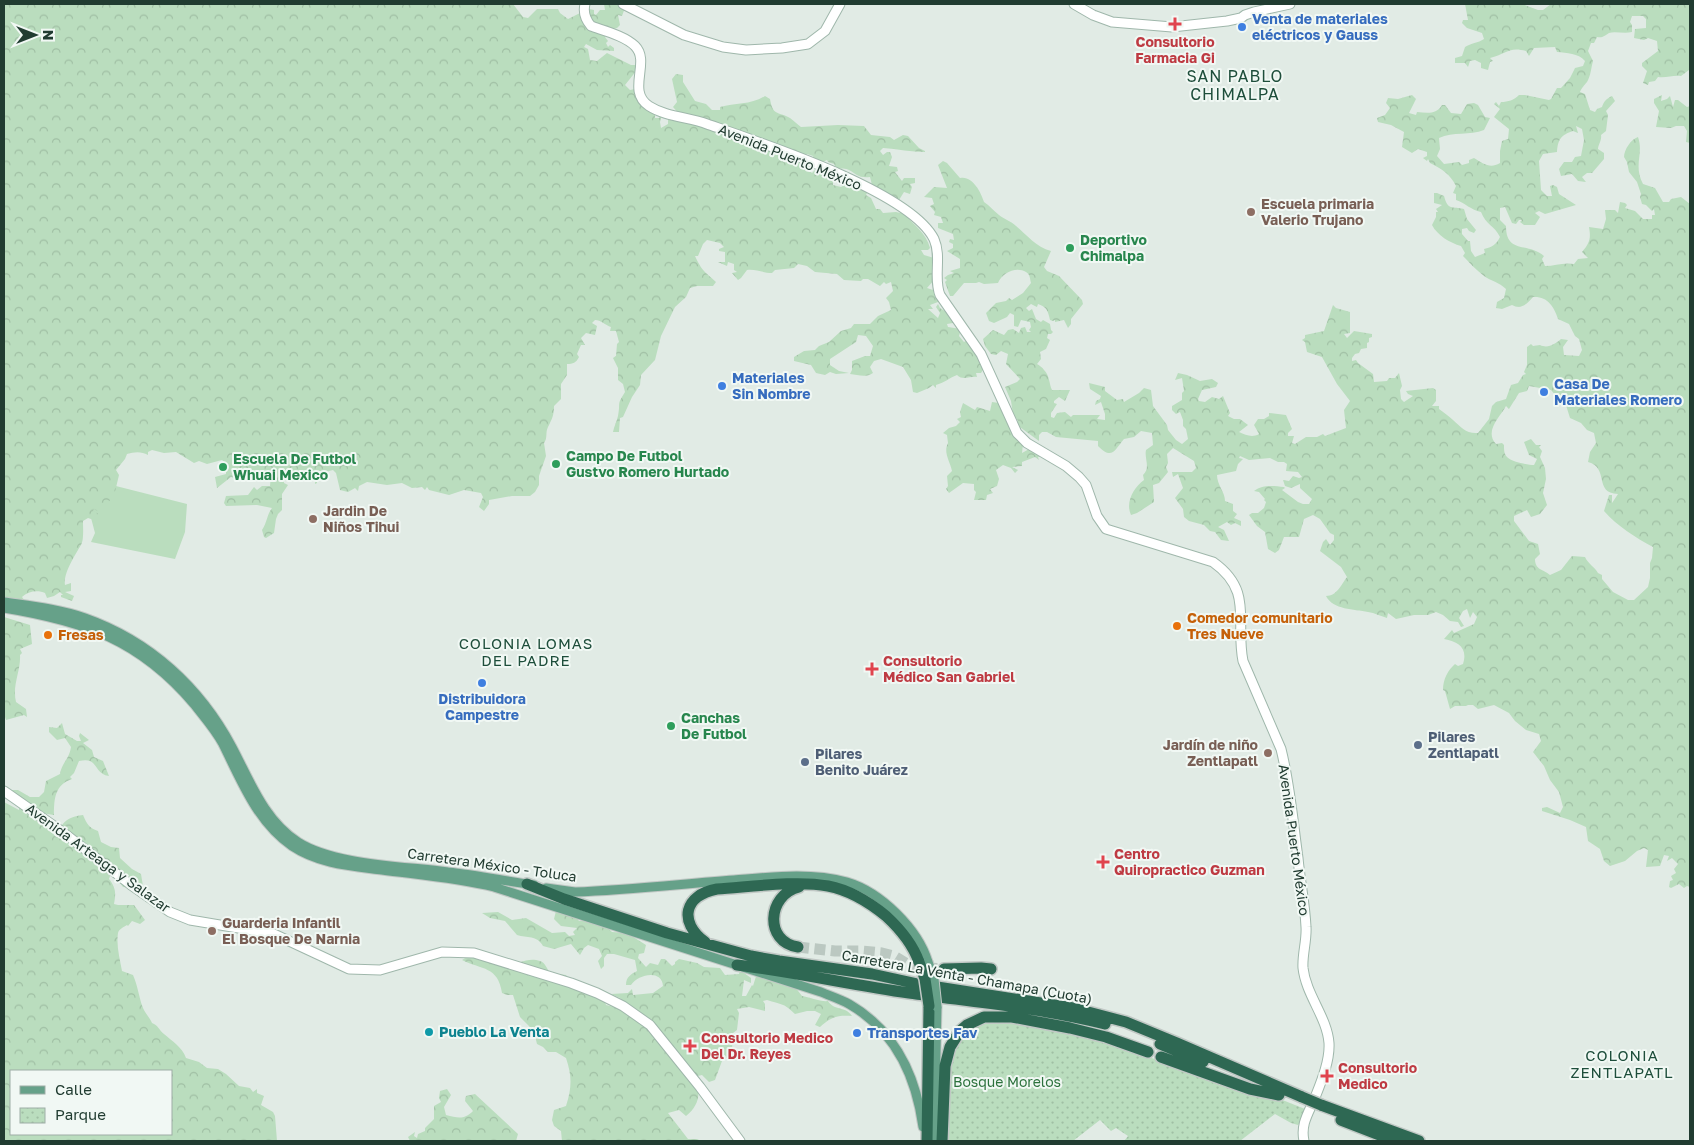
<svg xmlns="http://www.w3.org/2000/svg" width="1694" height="1145" font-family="'Golos Text',sans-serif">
  <defs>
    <pattern id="forest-crowns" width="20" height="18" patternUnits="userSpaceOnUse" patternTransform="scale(1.25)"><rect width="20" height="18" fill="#baddbe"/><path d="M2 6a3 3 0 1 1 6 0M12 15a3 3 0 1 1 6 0" fill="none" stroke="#a0bfa4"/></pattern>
    <pattern id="park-dots" width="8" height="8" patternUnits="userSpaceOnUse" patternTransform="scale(1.25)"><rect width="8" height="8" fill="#baddbe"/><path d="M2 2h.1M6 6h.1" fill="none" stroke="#a0bfa4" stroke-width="1.8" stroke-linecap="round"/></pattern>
  </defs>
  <rect width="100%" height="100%" fill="#e1ebe5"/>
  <path fill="#baddbe" d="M 104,483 L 187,504 L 185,532 L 175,559 L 91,542 L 95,533 L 90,514 Z"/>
  <path fill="url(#forest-crowns)" fill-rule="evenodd" d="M 4,4 L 513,4 L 523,17 L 528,18 L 537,9 L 558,9 L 560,13 L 568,19 L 580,13 L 580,4 L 587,4 L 589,9 L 594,10 L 594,14 L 596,15 L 600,10 L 605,10 L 604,4 L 629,4 L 626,5 L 622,16 L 618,15 L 620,25 L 617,28 L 609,30 L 605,37 L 608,41 L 606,43 L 608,47 L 610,45 L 614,48 L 614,51 L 597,50 L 586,44 L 584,47 L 588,49 L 590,60 L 597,61 L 607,53 L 631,65 L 641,65 L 625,85 L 630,90 L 635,89 L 655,114 L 655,118 L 659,118 L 662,115 L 660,122 L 661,128 L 668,124 L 668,120 L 681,118 L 680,115 L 673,107 L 677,102 L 672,79 L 676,74 L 683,75 L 683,82 L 695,101 L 706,104 L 712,110 L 720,110 L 720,107 C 735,103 751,105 765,96 L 770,99 C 773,116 777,111 790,118 C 794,121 797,124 801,127 L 838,125 L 864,126 L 871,135 L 890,137 L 894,140 L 903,135 L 908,136 L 919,148 L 925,151 L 925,152 C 911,152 898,149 883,148 L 880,151 L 883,155 L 887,152 L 890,152 L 892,157 L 889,166 L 897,167 L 898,171 L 895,172 L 902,181 L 904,178 L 915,178 L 915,183 L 910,184 L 912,187 L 910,194 L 904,192 L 899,200 L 866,190 L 872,185 L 870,177 C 858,178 858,175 849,170 C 846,168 840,169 836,168 L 834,164 L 828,162 L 827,160 L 823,162 L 814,159 L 813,156 L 807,154 L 803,157 L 807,169 L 812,173 L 817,168 L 833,180 L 833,185 L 841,187 L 843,186 L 837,183 C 846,184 855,187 865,188 L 865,191 L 867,193 L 866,195 L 871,198 L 876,209 L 880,209 L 883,213 L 896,212 L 905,214 C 914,226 926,232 930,248 L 928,250 L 921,250 L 924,255 L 934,258 L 934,280 L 927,288 L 933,290 L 939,288 L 938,302 L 930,305 L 933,309 L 928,309 L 938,318 L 940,313 L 936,307 L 938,304 L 940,308 L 954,317 L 953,323 L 947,324 L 948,327 L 961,329 L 959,336 L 964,342 L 969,339 L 982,363 L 980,365 L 984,368 L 981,373 L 976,373 L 977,377 C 970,376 963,381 957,375 C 949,378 944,383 936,385 L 936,388 L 933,385 L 929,388 L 917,393 L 913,392 L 911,380 L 903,367 L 881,359 L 874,361 L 870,367 L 873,373 C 866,378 858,375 850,374 L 852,370 L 852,361 L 865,356 L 870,356 L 873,346 L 866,336 L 858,335 L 856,342 L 830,359 L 830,365 L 839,371 L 849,373 L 836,374 L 830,372 L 825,375 L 816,373 L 811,365 L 794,361 L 794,357 L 804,351 L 815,350 L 819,346 L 829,342 L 841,331 L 851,328 L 854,324 L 870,324 L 878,316 L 891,310 L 889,302 L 886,298 L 893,291 L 891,282 L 886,284 L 884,282 L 880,286 L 868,279 L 863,279 L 861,281 L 844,280 L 837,274 L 815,272 L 807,266 L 798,264 L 794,268 L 775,270 L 772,273 C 763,273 756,269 747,270 L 741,278 L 738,280 L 732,273 L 737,272 L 734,270 L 734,264 L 728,262 L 727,266 L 718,262 L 725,262 L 725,252 L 719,251 L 719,249 L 724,247 L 720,243 L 707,240 L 703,244 L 698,256 L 695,256 C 702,271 704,271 716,282 L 713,286 L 697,286 L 690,288 L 686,297 L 675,307 L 661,336 L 655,360 L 641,375 L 640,385 L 632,397 L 623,417 L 620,418 L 619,432 L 613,432 C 614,426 617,421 618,416 C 621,401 616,406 625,392 L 623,384 L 618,380 L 618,368 L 613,358 L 616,356 L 617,344 L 619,342 L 616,331 L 610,331 L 611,327 C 605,325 601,320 595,320 L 592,323 L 597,326 L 595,335 L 586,333 L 581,338 L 585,345 L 581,345 L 577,354 L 579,357 C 576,363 573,364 567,364 L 567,375 L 561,384 L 561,399 L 554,406 C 554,415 552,419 548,427 C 545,433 548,438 544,443 L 546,456 L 539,476 L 539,485 L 535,492 L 530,496 L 512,496 L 489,500 L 489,504 L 484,511 L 479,507 L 483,497 L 481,493 L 464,490 L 449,495 L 429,490 L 427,487 L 425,490 L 422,487 L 412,488 L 402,483 L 387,485 L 367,482 L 359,486 L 358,491 L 355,488 L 348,492 L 340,490 L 336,473 L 333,470 L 329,471 L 317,480 L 317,483 L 315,484 L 315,479 L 308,474 L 284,478 L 284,483 L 288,485 L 282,494 L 282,510 L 278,514 L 276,519 L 274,533 L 266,538 L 264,537 L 262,530 C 267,523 267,514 272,508 L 257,505 L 226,506 L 224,503 L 226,496 L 248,495 L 254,487 L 257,490 L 262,486 L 270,486 L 271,475 L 275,472 L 267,473 L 260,478 L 245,474 L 238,479 L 231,477 L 217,488 L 215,477 L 226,474 L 226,463 L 222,460 L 207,464 L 199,461 L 194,463 L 176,452 L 164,453 L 152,450 L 148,452 L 148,455 C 141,451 134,452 127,454 L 125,459 L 116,470 L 119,475 L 114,496 L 99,512 L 94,509 L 93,511 L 99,514 L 97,521 L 88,518 L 83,521 C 83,528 84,540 81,545 C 75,555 63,574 65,585 L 71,583 L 71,591 L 65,592 L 74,596 L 72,601 L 61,597 L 61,595 L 63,595 L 60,592 L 54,596 L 47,598 L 45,593 C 38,590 28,591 22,597 L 25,601 L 5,598 Z
    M 1465,4 L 1500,5 L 1522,4 L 1538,10 L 1543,10 L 1551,4 L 1690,4 L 1690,71 L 1689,70 L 1681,76 C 1673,75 1667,78 1658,77 L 1655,81 L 1649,82 L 1648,85 L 1643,83 L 1647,71 L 1642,66 L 1642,63 L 1658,51 L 1657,41 L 1648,38 L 1644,40 L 1634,38 L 1635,29 L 1646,28 L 1646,19 L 1643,16 L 1632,16 L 1630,22 L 1632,25 L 1632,32 C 1624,34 1615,31 1609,33 C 1604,36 1603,38 1597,37 L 1594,43 L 1591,43 L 1588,51 L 1593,61 C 1591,68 1591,75 1587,82 C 1584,86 1582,87 1580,92 L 1585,94 L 1590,110 L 1595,112 L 1597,109 L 1602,107 C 1604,101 1606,99 1612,96 L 1615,101 L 1606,111 L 1608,115 L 1606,131 L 1601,135 C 1602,140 1598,145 1598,149 L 1604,153 L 1604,159 L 1592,173 L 1587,173 L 1582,177 L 1586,182 L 1578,181 L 1572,174 L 1561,176 L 1559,169 L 1564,162 L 1572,162 L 1575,157 L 1581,156 L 1584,140 L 1582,129 L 1576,126 L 1578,133 L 1573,131 C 1561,135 1558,139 1557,152 L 1543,154 L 1539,161 L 1541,190 L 1547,196 L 1552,196 L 1550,186 L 1553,185 L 1557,187 L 1559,194 L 1576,205 L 1545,214 L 1539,211 L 1535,213 L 1540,217 L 1535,225 L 1524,225 L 1520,222 L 1522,220 L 1519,220 L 1516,224 L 1512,223 L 1505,207 L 1500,208 L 1500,220 L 1506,226 C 1506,254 1527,242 1544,256 L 1542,259 L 1545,266 C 1555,266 1563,262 1574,264 L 1578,259 L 1588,258 L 1582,252 C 1590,243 1591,238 1589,227 L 1603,229 L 1606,219 L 1605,210 L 1615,210 L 1618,213 L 1620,202 L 1625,203 L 1627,205 L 1625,208 L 1635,211 L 1643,219 L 1652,219 L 1652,215 L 1655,215 L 1654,209 L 1652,211 L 1646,205 L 1642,204 L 1640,197 L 1641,194 L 1637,182 L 1629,172 L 1627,162 L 1624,157 C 1624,150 1631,139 1638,137 C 1644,154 1633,165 1643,184 L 1655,188 L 1663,202 L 1669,202 L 1671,199 L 1681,197 L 1690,204 L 1690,887 L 1687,886 L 1684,888 L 1679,884 L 1671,888 L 1669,887 L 1670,881 L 1673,880 L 1671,876 L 1676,873 L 1674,869 L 1678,864 L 1672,858 L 1667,861 L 1669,856 L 1664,855 L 1660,866 L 1646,867 L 1648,850 L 1644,848 L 1637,851 L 1625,861 L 1610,866 L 1604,861 L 1600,849 L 1588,841 L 1586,827 L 1570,820 L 1542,811 L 1542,808 L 1547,807 L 1560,813 L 1563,807 L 1559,792 L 1550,780 L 1544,766 L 1533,752 L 1541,741 L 1539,734 L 1526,730 L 1515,721 L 1509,713 L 1494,705 L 1478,709 L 1473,705 L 1468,705 L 1466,706 L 1455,706 L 1450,709 L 1445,691 L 1443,690 C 1443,679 1448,670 1455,664 L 1458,666 L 1463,664 C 1468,648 1459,642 1444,639 L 1452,630 L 1454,633 L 1474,624 L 1477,617 L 1473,612 L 1470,618 L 1467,609 L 1463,611 L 1459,618 L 1464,626 L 1461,627 L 1458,622 L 1450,621 L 1443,615 L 1436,612 L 1428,615 L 1414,615 L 1396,619 L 1388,613 L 1387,618 C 1380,616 1375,613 1368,612 C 1354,609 1333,610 1326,596 C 1337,596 1341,585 1347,577 L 1341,567 L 1320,551 L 1323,542 L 1326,539 L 1330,545 L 1334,540 L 1334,535 L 1330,533 L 1320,519 L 1313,515 L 1304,519 L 1299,537 L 1284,537 L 1279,550 L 1275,553 L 1268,549 L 1265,532 L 1257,526 L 1249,515 L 1252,513 L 1258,513 L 1264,508 L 1266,502 L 1264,500 L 1265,499 L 1259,492 L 1254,491 C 1263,484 1274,486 1284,487 L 1285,488 L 1282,490 L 1298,502 L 1303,504 L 1309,504 L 1312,499 L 1300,488 L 1300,484 L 1291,488 L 1285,486 L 1283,480 L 1289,481 L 1293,476 L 1299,478 L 1302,477 L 1298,472 L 1286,471 L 1287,464 L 1284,462 L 1278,462 L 1270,458 L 1249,460 L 1240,456 L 1239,458 L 1243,459 L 1238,464 L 1236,471 L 1217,475 C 1217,485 1225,492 1225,501 L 1233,504 L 1233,511 L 1237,514 L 1234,518 L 1241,521 L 1241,526 L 1235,523 L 1231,525 L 1227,522 L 1218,527 L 1224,530 L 1229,541 L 1221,540 L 1215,532 L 1210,531 L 1204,525 L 1189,521 L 1184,517 L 1183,509 L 1175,498 L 1183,488 L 1178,474 L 1173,477 L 1172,472 L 1192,472 L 1196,468 L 1194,461 L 1173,448 L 1167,454 L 1168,463 L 1166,467 L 1168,472 L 1159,483 L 1153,485 L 1154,502 L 1137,513 L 1131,515 C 1125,502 1134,487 1144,480 L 1143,475 C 1151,467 1144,459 1146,450 L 1153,445 L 1152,433 L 1141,431 L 1134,437 L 1124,439 C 1114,451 1112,460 1098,446 L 1098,441 L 1056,437 L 1047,432 L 1042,432 L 1039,435 L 1039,441 L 1017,425 L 1023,444 L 1022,453 L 1031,448 L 1043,456 L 1038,457 L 1039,460 L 1035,457 L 1022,462 L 1022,466 L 1012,467 L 1018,470 L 1015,473 L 1011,468 L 1003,465 L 996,470 L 999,479 L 997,486 L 990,489 L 993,493 L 987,495 L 986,500 L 974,500 L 976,492 L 974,490 L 974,484 L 963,483 L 949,493 L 946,489 L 948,486 L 947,476 L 952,471 C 950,461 943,453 948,443 L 947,435 L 943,433 L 949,428 L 956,426 L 960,422 L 957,419 L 961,417 L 960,412 L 963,403 L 975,410 L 977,407 L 990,411 L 992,402 L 999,403 L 1002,406 L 1004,417 L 1016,423 L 1018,421 L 1013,414 L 1011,401 L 1005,387 L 1017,382 L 1020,379 L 1006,364 L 1008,354 L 1001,351 L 996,355 L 991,354 L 985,346 L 983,339 L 993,330 L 1004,335 L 1008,330 L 1013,329 L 1019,333 L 1021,328 L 1025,327 L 1027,332 L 1031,332 L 1029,330 L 1031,327 L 1030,322 L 1021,320 L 1018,327 L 1014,326 L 1014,315 L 1010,313 L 1007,317 L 994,323 L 989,321 L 986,313 L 996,303 L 1006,301 L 1009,298 L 1012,300 L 1023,293 L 1031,283 C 1030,279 1030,274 1026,272 C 1016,266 1002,273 998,283 L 984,284 L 979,282 L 976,283 L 964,283 L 953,296 L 950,296 L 945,282 L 947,280 L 944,278 L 948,275 L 954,273 L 950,271 L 960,268 L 960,259 L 947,251 L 953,248 L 953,244 L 949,242 L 950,239 L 954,240 L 953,234 L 938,228 L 938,223 L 943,223 L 941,217 L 934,215 L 935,212 L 930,206 L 934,204 L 932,198 L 924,197 L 934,187 L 947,188 L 938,165 L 943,161 L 947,163 L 960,178 C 972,175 981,192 984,202 C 990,206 993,210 999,215 C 1004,219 1011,221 1016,226 C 1027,235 1036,247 1051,251 L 1044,267 L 1047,271 L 1059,276 L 1082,300 L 1083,304 L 1071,319 L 1071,324 L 1068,328 L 1064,320 L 1055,322 L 1055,320 L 1053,321 L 1050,320 C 1048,311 1047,307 1038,304 L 1037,307 L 1031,304 L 1026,308 L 1029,311 L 1032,309 L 1036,319 L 1041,322 L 1043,320 L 1050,324 L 1051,330 L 1053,332 L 1051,334 L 1048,334 L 1047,338 L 1050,340 L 1046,349 L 1040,352 L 1041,359 L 1037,364 C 1040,366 1042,367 1044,370 C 1050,376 1049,384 1052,390 L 1070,390 L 1065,401 L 1059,397 L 1054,401 L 1054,403 L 1057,404 L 1051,413 L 1051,417 L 1054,418 L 1057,413 L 1065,412 L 1071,417 L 1073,415 L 1100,415 L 1097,419 L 1105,420 L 1105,414 L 1101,402 L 1095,405 L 1096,401 L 1100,399 L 1101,396 L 1090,389 L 1089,383 L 1105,387 L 1105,391 L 1117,400 L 1123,399 L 1124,402 L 1139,393 L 1144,388 L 1151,390 L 1153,406 L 1167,425 L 1168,430 L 1176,440 L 1182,444 L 1188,439 L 1186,429 L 1183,426 L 1183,420 L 1180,412 L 1176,414 L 1172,410 L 1172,406 L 1182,400 L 1182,393 L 1184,391 L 1182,378 L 1175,380 L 1178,373 L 1187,375 L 1200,381 L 1212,379 L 1218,383 L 1216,387 L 1202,390 L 1198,399 L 1199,401 L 1205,402 L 1212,397 L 1219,399 L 1223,396 L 1230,413 L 1228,416 L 1234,419 L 1240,419 L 1248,425 L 1239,432 C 1246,435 1252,438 1259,434 L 1254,425 L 1258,419 L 1264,419 L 1269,416 L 1269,413 L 1286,415 L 1292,429 L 1288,433 L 1288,436 L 1294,436 L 1292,443 L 1295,444 L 1306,437 L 1317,437 L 1323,434 L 1325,436 L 1346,428 L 1344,410 L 1350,401 L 1337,384 L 1322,357 L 1307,352 L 1305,342 L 1302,340 L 1305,338 L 1305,335 L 1324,331 L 1333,305 L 1336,308 L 1350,312 L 1350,333 L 1344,334 L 1347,338 L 1354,331 L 1372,334 L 1372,337 L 1369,338 L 1369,342 L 1367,343 L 1367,348 L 1361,349 L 1359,353 L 1355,354 L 1352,358 L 1352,361 L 1356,360 L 1358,363 L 1373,374 L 1374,382 L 1387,381 L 1389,378 L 1395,378 L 1399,373 L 1402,386 L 1400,390 L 1401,399 L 1404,402 L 1413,396 L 1408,394 L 1406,391 L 1433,388 L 1436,390 L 1436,401 L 1432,406 L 1439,406 L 1439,409 C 1444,413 1449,416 1453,420 C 1461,427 1466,434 1478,433 L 1489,419 L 1492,406 L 1496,402 L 1506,399 L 1511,385 L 1518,383 L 1523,375 L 1526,374 L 1524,372 L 1527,365 L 1527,347 L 1531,344 L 1533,346 L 1540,345 C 1548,349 1555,344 1561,339 L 1568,340 L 1563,347 L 1564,355 L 1579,356 L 1582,350 L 1579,339 L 1575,336 L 1569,324 L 1558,319 C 1554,306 1547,296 1533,297 C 1527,304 1521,310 1512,305 L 1502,309 L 1496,308 L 1497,302 L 1504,298 L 1506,289 C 1499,282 1491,281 1484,276 C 1476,270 1470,263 1463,256 L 1465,253 L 1461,246 C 1450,243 1437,235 1432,225 L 1436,217 L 1436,212 L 1438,212 L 1436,209 L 1442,205 L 1434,203 L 1434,193 L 1437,193 L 1444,196 C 1448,211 1452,206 1464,209 L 1467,219 L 1476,230 L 1474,233 L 1469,231 L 1467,228 L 1462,229 L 1462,234 L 1468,241 L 1470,241 L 1471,251 L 1475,257 L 1485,253 L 1484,249 C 1492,247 1496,245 1500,237 C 1494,225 1486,225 1481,212 C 1471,210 1465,203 1456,200 L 1456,194 L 1453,193 L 1456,186 C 1450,174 1442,169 1430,163 L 1428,159 L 1427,161 L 1423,158 L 1427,156 L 1427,152 L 1418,149 L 1412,153 L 1402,147 L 1404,132 L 1391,125 L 1378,122 L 1377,118 L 1385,115 L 1390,108 L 1386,103 L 1388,98 L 1398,99 L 1412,95 L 1416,99 L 1409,113 L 1416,115 L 1417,112 C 1427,113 1436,115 1442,105 L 1445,105 L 1451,113 L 1461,114 L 1467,104 L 1474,103 L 1478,105 L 1485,117 L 1490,118 L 1484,130 C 1470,136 1453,131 1439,138 L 1440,149 L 1437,156 L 1444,164 L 1459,162 L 1462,165 L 1469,163 L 1469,160 L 1474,158 C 1484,164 1490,169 1500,163 L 1500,151 L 1502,141 L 1508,139 L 1509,129 L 1494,117 L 1500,109 L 1494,104 L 1496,102 L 1499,106 L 1501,102 C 1508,102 1514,100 1519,95 L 1525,95 L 1549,100 L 1551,99 L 1557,88 L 1561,88 L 1570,78 L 1575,68 L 1583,66 L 1585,61 C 1578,53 1567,53 1557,52 L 1555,47 L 1534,48 L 1529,56 L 1526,51 C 1509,46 1506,54 1490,58 L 1493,61 L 1490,62 L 1488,70 L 1481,68 L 1481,63 L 1475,60 L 1470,61 L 1468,67 L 1465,63 L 1455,63 L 1455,58 L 1462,56 L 1465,47 C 1471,43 1478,43 1484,39 L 1482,33 L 1467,28 L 1462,23 L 1463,20 L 1468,20 ZM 1529,386 L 1551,390 L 1556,396 L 1565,402 L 1570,418 L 1581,423 L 1587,430 L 1594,433 L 1596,443 L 1590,452 L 1588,462 C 1610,468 1593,493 1618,494 L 1612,503 L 1612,495 L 1609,495 L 1604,511 C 1617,526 1636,538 1653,547 L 1652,558 L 1650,563 L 1650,578 L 1648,587 L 1634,600 L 1628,600 L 1613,592 L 1602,579 L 1602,575 L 1598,573 C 1595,567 1588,564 1585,557 L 1572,556 L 1561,570 L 1550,575 C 1543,569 1535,570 1535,559 L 1540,554 L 1538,544 L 1529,541 L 1514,521 L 1514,516 L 1527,510 L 1531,517 L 1540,514 L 1547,505 L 1543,493 L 1546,479 L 1545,468 L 1540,457 L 1542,451 L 1539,447 L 1541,445 L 1536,445 L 1531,439 L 1524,442 L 1529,455 L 1537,459 L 1534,465 C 1528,465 1512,462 1507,457 C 1504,454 1504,450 1504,445 L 1502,443 L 1496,444 C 1484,431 1500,417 1506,406 L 1509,409 L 1519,393 L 1527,391 Z
    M 1662,95 L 1661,101 L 1667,99 L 1670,96 L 1673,107 L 1675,100 L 1678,100 L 1687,107 L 1690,106 L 1690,143 L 1686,142 L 1687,131 L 1684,126 L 1676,126 L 1671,128 L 1656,127 L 1659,111 L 1654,103 L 1654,99 Z
    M 4,617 L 30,625 L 32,644 L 20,649 L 22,653 L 20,655 C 21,671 12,685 16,702 L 26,709 L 27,717 L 24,715 L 6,720 L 4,714 Z
    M 62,723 L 65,734 L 77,741 L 81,741 L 79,736 L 80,733 L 89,740 L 83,743 L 92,750 L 94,757 L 103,761 L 109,776 C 93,774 99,756 79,761 L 74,773 L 70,777 L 72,779 C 55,785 54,798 54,815 L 29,811 L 27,813 L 35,816 L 38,823 C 40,824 43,825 45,826 C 53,831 54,841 66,837 L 61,827 C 65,819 73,816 83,815 C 87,824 89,828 98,831 L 101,842 L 111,847 L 119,848 L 120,858 L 132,869 L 141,874 L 144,892 L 135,888 L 123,887 L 120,883 L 120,876 L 111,873 L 109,879 C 116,888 116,893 114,904 L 118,905 L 134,905 L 145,920 L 140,924 L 132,921 L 128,926 L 127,925 C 124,927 119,929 118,933 C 116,946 120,959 122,971 L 133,975 C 138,986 139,998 143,1008 C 145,1013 150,1018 152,1023 C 158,1025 159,1030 164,1034 C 172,1041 182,1047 186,1058 L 199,1062 L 207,1068 L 218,1069 L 226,1074 L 239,1086 L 250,1088 L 253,1092 L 257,1089 L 257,1093 L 264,1096 L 261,1105 L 273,1112 L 275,1116 L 277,1141 L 4,1141 L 4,802 L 19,810 L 19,802 L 14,799 L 12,790 L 18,790 L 30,797 L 39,797 L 44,792 L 46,781 L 60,774 C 62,762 69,760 71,747 L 65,738 L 57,740 L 49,732 L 49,727 L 57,728 ZM 11,1071 L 171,1071 L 171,1134 L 11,1134 Z
    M 556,911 C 568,911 572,909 579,921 L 600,921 L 612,932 L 627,933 L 646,945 L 644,953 L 639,954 L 638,958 L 646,967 L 650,963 L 658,965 L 661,959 L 665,959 L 672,966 L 675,964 L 675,962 L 679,959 L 697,963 L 704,967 L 720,968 L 725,975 L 739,974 L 740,970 L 751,978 L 751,983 L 744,980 L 742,996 L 746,996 L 752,985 L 753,986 L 757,973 L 795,987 L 802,996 C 809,997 821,1002 828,1001 C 834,1011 846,1006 852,1016 C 837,1015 831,1017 820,1027 L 815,1025 L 821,1014 L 815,1011 L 807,1011 L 795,1014 C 783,1002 781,1005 767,1000 L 763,1001 L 765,1004 L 765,1011 L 749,1007 L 737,1009 L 739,1013 L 737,1030 L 733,1033 L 732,1049 L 728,1057 L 722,1061 L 715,1080 L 709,1082 L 702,1075 L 694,1077 C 702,1092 699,1106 686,1116 L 679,1110 L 668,1113 L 688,1139 L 697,1139 L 701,1141 L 562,1141 L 561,1131 L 554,1126 L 552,1120 L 554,1110 L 566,1106 C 572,1087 572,1076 566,1058 L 556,1052 L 548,1052 L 543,1047 L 537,1044 L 535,1036 L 529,1026 L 520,1017 L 513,995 L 507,995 L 502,993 C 498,966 482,970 462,960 C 478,949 489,965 502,966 C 515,967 526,956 540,961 C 545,962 547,969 550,973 L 566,975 L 568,978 L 568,987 L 597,998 L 604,999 L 606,1005 L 623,1009 L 625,1005 L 620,998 L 611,994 L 628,993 L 632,989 L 633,995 L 653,993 L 663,986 C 662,969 638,974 631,985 L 626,985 C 626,977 631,974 637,971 L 635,960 L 614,954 L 607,954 L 604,958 L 604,966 L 601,969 L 598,961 L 602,956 L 599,949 L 588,945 L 584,948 L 580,955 L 571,944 L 554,949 L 543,946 C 537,935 527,938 517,935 L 505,921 L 490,918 L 482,913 L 498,912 L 512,920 L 526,918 L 552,933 L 565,932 L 569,936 L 575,935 L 573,932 L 577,928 L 561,926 L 554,919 Z
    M 447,1089 L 451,1095 L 444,1107 L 446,1115 C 458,1118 464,1120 473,1111 L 465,1101 L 466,1096 L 475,1094 L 518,1134 L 516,1141 L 410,1141 L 408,1137 L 415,1132 L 414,1136 L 417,1138 L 418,1134 L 425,1131 L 425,1128 L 434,1119 L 434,1106 L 441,1102 L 439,1098 L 440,1091 Z"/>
  <path fill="url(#park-dots)" d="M 997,1020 L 1038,1026 L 1096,1038 L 1127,1048 L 1184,1071 L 1270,1095 L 1305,1109 L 1302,1120 L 1298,1125 L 1291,1123 L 1275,1114 L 1240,1141 L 1124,1141 L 1128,1136 L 1116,1128 L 1111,1131 L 1100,1120 L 1073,1141 L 944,1141 C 945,1110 940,1040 974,1025 C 980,1022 990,1022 997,1020 Z"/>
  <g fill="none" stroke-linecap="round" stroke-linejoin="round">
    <path stroke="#bbc8c1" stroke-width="11" stroke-dasharray="11 5.5" stroke-linecap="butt" d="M 798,947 L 835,951 L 860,951 L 882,953 L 894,956 L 912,967 L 944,969"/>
    <defs>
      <path id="secondary" d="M 585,4 C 583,12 585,19 591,26 C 605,31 625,36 635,46 C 651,62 626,91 649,106 C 666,117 688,117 707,124 C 759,142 910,191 934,239 C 942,257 933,278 940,295 L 981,354 L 1017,433 L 1027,443 L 1066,466 L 1079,477 L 1086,485 L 1097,516 L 1106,529 L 1213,562 C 1254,591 1235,621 1243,661 L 1281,749 C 1290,785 1293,822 1298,858 C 1300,881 1305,904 1306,927 C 1307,940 1302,955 1303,968 C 1306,995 1327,1017 1329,1043 C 1330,1060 1322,1080 1316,1095 C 1310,1111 1300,1123 1304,1141
        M 623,4 L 684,35 L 723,47 L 746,50 L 782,48 L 808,44 L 825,31 L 840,4
        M 1074,4 L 1093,15 L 1112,22 L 1172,27 L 1227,21 L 1241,18 L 1245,15 L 1254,12 L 1290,4
        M 4,791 L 64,833 L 131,885 L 170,912 L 190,920 L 274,934 L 349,969 L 380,970 L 442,952 L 474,953 L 571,983 L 597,993 L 623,1006 L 650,1025 L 700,1087 L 740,1141"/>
      <path id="primary" d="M 4,602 C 31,606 59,609 85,618 C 150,641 200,687 232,747 C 250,781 264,820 298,842 C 334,865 404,866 448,872 C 477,875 505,881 534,885
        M 4,608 C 84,621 140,640 194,704 C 204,717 215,729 223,744 C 241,780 257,822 292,846 C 319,864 351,866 382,870 C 420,875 457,878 494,887 L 821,992 C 830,996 840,999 849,1004 C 896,1031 916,1076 923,1127
        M 546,888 L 575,892 C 628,890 681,884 734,880 C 771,877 810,872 847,882 C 881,892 918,929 928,962
        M 934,1141 L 937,1007"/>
      <path id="highway" d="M 527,884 L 564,899 L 667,933 L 751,956 L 779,961 L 872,974 L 918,984 L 1073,1008 L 1126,1022 L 1177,1043 L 1302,1097
        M 705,942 C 678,922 684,895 717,889 C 749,887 797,880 828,886 C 849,890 869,902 886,916 C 899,928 913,945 919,962
        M 798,947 C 764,942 767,895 799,887
        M 737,965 C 795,972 852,985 909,993 C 974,1002 1041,1008 1105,1024
        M 944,969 L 981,968 L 991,969
        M 1160,1044 L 1203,1062
        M 1161,1057 L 1250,1089 L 1279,1095
        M 1321,1105 L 1419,1141
        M 1341,1120 L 1395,1141
        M 927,1141 L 929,1006
        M 942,1141 L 945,1066 L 950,1047 L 960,1031 L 967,1025 L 984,1017 L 1012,1017 L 1070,1028 L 1106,1037 L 1148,1052"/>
    </defs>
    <use href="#secondary" stroke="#9fb7ab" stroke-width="11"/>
    <use href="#primary" stroke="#c1c8c5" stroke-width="11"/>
    <use href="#highway" stroke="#c1c8c5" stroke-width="14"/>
    <use href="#secondary" stroke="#fff" stroke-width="9"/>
    <use href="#primary" stroke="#66a189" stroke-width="9"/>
    <use href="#highway" stroke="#2e6853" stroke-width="11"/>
    <defs>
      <path id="primary-bridge" d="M 928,962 L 934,979 L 937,1007"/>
      <path id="highway-bridge" d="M 919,962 L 925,979 L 929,1006
        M 1302,1097 L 1321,1105"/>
    </defs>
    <use href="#primary-bridge" stroke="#c1c8c5" stroke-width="11" stroke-linecap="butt"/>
    <use href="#highway-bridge" stroke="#c1c8c5" stroke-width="14" stroke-linecap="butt"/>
    <use href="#primary-bridge" stroke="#66a189" stroke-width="9"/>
    <use href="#highway-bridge" stroke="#2e6853" stroke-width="11"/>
  </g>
  <g fill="#e0444e" stroke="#f1f8f4" stroke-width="2">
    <path d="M1172.5 16.5h5v5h5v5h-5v5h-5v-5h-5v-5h5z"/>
    <path d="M869.5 661.5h5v5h5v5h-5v5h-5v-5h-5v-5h5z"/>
    <path d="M1100.5 854.5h5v5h5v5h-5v5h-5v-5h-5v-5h5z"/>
    <path d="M687.5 1038.5h5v5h5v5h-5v5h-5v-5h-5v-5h5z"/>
    <path d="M1324.5 1068.5h5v5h5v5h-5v5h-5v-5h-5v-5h5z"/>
  </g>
  <g fill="#3f7fe0" stroke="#f1f8f4" stroke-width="2">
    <circle cx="1242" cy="27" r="5"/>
    <circle cx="722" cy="386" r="5"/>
    <circle cx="1544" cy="392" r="5"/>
    <circle cx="482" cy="683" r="5"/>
    <circle cx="857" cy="1033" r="5"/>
  </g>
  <g fill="#8d6e63" stroke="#f1f8f4" stroke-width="2">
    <circle cx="1251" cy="212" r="5"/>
    <circle cx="313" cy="519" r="5"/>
    <circle cx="1268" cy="753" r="5"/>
    <circle cx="212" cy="931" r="5"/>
  </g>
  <g fill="#2e9e5b" stroke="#f1f8f4" stroke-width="2">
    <circle cx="1070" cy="248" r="5"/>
    <circle cx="556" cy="464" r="5"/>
    <circle cx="223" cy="467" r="5"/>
    <circle cx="671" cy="726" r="5"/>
  </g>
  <g fill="#e8710a" stroke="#f1f8f4" stroke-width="2">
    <circle cx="1177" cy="626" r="5"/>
    <circle cx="48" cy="635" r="5"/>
  </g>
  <g fill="#5c6f8a" stroke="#f1f8f4" stroke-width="2">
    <circle cx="1418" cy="745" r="5"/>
    <circle cx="805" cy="762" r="5"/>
  </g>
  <circle fill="#0f9aa8" stroke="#f1f8f4" stroke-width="2" cx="429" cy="1032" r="5"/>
  <g text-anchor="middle" stroke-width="4" stroke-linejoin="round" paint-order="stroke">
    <g font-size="14" font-weight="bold" fill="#366cbe" stroke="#f1f8f4" text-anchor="start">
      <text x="1252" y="24">Venta de materiales<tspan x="1252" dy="16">eléctricos y Gauss</tspan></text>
      <text x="732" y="383">Materiales<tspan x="732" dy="16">Sin Nombre</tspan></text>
      <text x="1554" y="389">Casa De<tspan x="1554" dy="16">Materiales Romero</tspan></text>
      <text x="482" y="704" text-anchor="middle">Distribuidora<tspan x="482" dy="16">Campestre</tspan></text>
      <text x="867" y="1038">Transportes Fav</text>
    </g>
    <g font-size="14" font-weight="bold" fill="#be3a42" stroke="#f1f8f4" text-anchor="start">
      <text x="1175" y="47" text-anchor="middle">Consultorio<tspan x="1175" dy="16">Farmacia Gi</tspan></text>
      <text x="883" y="666">Consultorio<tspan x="883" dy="16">Médico San Gabriel</tspan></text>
      <text x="1114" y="859">Centro<tspan x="1114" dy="16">Quiropractico Guzman</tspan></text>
      <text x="701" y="1043">Consultorio Medico<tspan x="701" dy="16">Del Dr. Reyes</tspan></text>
      <text x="1338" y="1073">Consultorio<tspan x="1338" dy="16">Medico</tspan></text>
    </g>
    <g font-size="14" fill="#213c31" stroke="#f1f8f4">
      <text transform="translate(790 157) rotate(22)" y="5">Avenida Puerto México</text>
      <text transform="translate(1294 840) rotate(82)" y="5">Avenida Puerto México</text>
      <text transform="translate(98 858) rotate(36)" y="5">Avenida Arteaga y Salazar</text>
      <text transform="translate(492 865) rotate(8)" y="5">Carretera México - Toluca</text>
      <text transform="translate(967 977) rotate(10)" y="5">Carretera La Venta - Chamapa (Cuota)</text>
    </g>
    <g font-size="14" font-weight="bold" fill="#785e54" stroke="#f1f8f4" text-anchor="start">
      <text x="1261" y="209">Escuela primaria<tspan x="1261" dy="16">Valerio Trujano</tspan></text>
      <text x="323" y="516">Jardin De<tspan x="323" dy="16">Niños Tihui</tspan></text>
      <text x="1258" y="750" text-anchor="end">Jardín de niño<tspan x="1258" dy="16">Zentlapatl</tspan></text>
      <text x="222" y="928">Guarderia Infantil<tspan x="222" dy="16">El Bosque De Narnia</tspan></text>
    </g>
    <g font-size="14" font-weight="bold" fill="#27864d" stroke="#f1f8f4" text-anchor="start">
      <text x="1080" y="245">Deportivo<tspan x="1080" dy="16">Chimalpa</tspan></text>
      <text x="566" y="461">Campo De Futbol<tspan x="566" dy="16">Gustvo Romero Hurtado</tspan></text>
      <text x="233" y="464">Escuela De Futbol<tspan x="233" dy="16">Whuai Mexico</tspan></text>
      <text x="681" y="723">Canchas<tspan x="681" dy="16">De Futbol</tspan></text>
    </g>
    <g font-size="14" font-weight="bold" fill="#c56008" stroke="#f1f8f4" text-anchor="start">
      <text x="1187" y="623">Comedor comunitario<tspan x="1187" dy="16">Tres Nueve</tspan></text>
      <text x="58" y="640">Fresas</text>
    </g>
    <g font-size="14" font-weight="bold" fill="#4e5e75" stroke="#f1f8f4" text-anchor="start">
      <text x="1428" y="742">Pilares<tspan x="1428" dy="16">Zentlapatl</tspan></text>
      <text x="815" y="759">Pilares<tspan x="815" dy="16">Benito Juárez</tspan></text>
    </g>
    <g font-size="14" font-weight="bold" fill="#0d838f" stroke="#f1f8f4" text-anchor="start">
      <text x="439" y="1037">Pueblo La Venta</text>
    </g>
    <g font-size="14" fill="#2c723d" stroke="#f1f8f4">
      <text x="1007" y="1087">Bosque Morelos</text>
    </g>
    <g font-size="15" letter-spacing="1" fill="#1e4e3b" stroke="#f1f8f4">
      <text x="526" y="649">COLONIA LOMAS<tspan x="526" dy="17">DEL PADRE</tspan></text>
      <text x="1622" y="1061">COLONIA<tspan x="1622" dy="17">ZENTLAPATL</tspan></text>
    </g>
    <g font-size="16" letter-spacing="1" fill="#1e4e3b" stroke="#f1f8f4">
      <text x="1235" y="82">SAN PABLO<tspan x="1235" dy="18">CHIMALPA</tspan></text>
    </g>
  </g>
  <rect width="1694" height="1145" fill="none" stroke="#213c31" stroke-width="10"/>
  <rect x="10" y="1070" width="162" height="65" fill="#f1f8f4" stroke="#9eada6"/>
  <rect x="20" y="1086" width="25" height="8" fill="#66a189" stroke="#9eada6"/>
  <text x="55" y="1095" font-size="15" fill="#213c31">Calle</text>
  <rect x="20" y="1108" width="25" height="15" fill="url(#park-dots)" stroke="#9eada6"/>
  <text x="55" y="1120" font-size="15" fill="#213c31">Parque</text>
  <g transform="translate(35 35) rotate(90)" stroke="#f1f8f4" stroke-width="4" paint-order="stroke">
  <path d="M0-4L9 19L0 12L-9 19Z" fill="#213c31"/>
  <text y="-8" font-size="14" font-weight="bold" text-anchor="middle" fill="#213c31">N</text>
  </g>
</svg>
